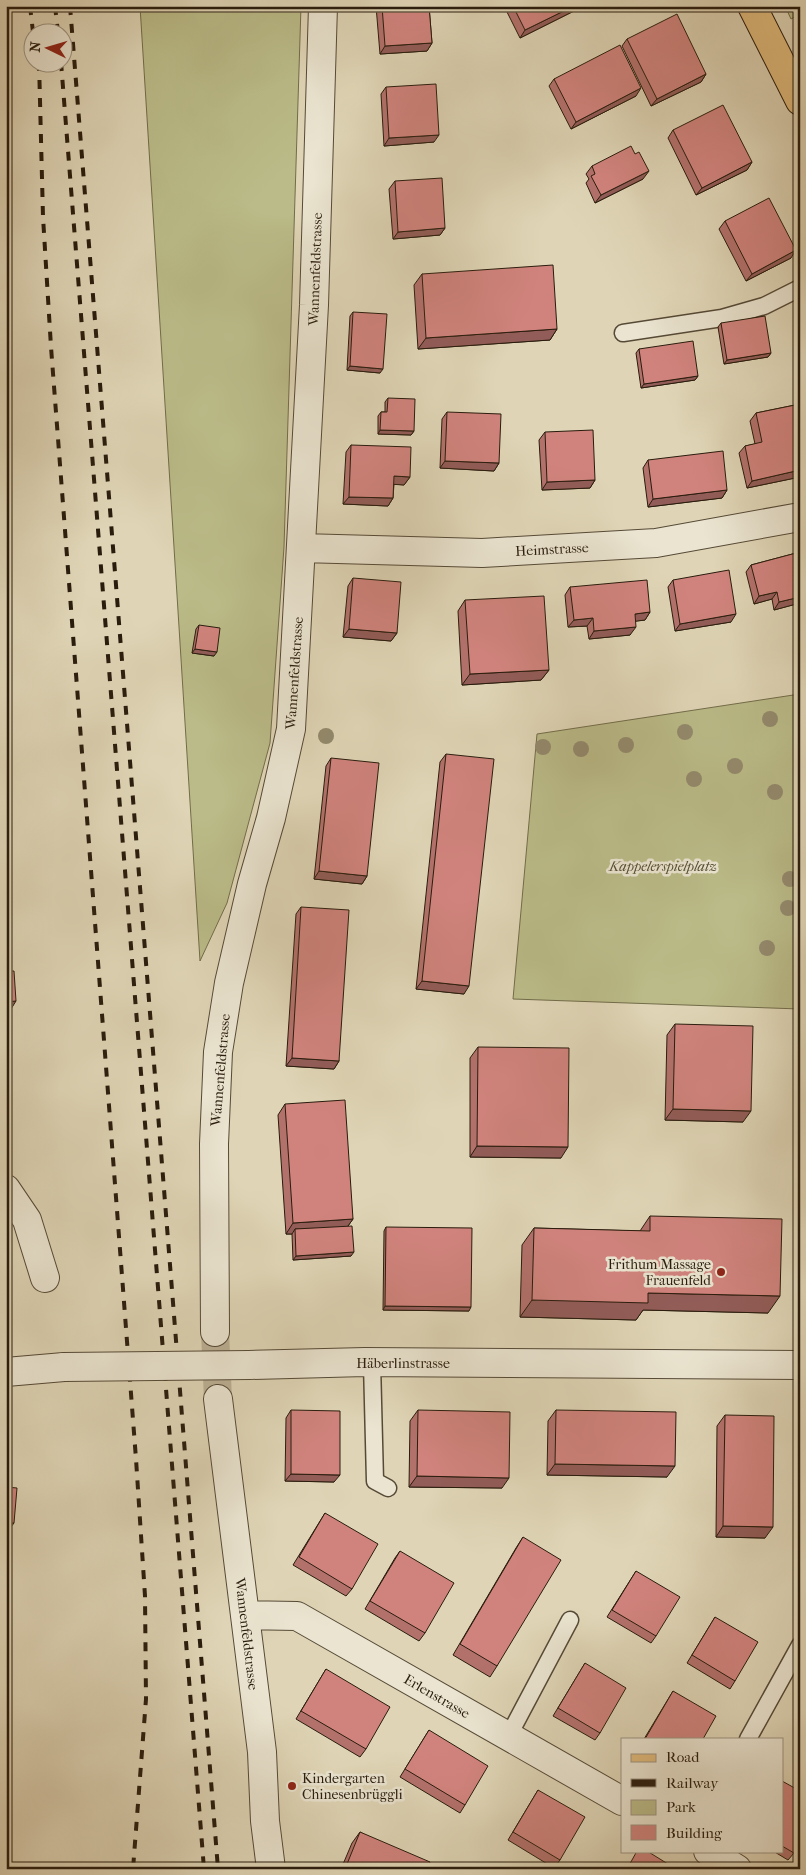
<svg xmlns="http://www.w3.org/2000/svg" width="806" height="1875" font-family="'IM FELL French Canon',serif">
  <rect width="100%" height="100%" fill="#dfd5b6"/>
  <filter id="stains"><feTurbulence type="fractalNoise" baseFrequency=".004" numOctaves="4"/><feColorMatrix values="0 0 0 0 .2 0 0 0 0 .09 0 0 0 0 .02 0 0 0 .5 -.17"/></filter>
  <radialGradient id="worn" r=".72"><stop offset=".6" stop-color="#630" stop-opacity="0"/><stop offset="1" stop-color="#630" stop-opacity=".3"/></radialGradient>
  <path fill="#babb88" stroke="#726c4a" d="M 140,6 L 301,6 L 284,547 L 270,743 L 227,903 L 200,961 Z
    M 785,6 L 800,6 L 800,14 L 791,19 Z
    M 800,694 L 800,1009 L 513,999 L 537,734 Z"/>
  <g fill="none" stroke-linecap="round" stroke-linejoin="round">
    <path stroke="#bbb094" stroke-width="28" stroke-dasharray="28 14" stroke-linecap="butt" d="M 215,1332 L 218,1399"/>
    <defs>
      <path id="service" d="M 623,333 L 722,318 L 764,306 L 800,288
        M 372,1363 L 375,1481 L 388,1488
        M 508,1737 L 570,1620
        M 748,1739 L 800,1645"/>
      <path id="minor" d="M 301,548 L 482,553 L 656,543 L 800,517
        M 6,1189 L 27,1220 L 45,1278
        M 215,1332 L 214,1144 L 218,1052 L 229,983 L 252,884 L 271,818 L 291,729 L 314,305 L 323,6
        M 218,1399 L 262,1752 L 265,1821 L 271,1869
        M 245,1615 L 297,1616 L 622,1801
        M 708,1851 L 737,1869"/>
      <path id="tertiary" d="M 249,1365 L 365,1362 L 800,1365
        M 6,1372 L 64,1367"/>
      <path id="primary" d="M 752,6 L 800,101"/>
    </defs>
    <use href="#service" stroke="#564a37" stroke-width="19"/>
    <use href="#minor" stroke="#564a37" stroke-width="30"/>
    <use href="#tertiary" stroke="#564a37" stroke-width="30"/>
    <use href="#primary" stroke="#291c0d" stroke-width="30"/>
    <use href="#service" stroke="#eae4d0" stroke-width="16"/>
    <use href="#minor" stroke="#eae4d0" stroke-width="28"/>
    <use href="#tertiary" stroke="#eae4d0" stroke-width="28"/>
    <use href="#primary" stroke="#e0ba7b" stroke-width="28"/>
    <path stroke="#291c0d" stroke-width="4" stroke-dasharray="9 9" stroke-linecap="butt" d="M 30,6 L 33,32
      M 55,6 L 58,32
      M 70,6 L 218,1869
      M 39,62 L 43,217 L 51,347 L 136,1459 L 145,1596 L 146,1699 L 133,1869
      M 61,62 L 204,1869"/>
    <defs>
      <path id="tertiary-bridge" d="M 64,1367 L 249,1365"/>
    </defs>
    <use href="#tertiary-bridge" stroke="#564a37" stroke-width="30" stroke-linecap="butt"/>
    <use href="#tertiary-bridge" stroke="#eae4d0" stroke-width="28"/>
  </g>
  <g fill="#938a6d">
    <circle cx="770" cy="719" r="8"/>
    <circle cx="685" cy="732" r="8"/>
    <circle cx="326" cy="736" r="8"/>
    <circle cx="626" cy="745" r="8"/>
    <circle cx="543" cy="747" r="8"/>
    <circle cx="581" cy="749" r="8"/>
    <circle cx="735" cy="766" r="8"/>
    <circle cx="694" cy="779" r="8"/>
    <circle cx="775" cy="792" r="8"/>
    <circle cx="790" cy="879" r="8"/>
    <circle cx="788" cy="908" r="8"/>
    <circle cx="767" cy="948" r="8"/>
  </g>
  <path fill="#b3716c" stroke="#291c0d" d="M 376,6 L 429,6 L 432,43 L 427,51 L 380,54 Z
    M 504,6 L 584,6 L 520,38 Z
    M 627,39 L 706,74 L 701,82 L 651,106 L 622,46 Z
    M 554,79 L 636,96 L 571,129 L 549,86 Z
    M 386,87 L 434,142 L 384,146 L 381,94 Z
    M 673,130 L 752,162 L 747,170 L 696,195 L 668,138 Z
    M 592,166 L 643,179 L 595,203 L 586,183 L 589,179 L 586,174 Z
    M 395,181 L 445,228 L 440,235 L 393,239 L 389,189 Z
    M 725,221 L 791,258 L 746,281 L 719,229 Z
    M 422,274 L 557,329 L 550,340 L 418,349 L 414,285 Z
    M 353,312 L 380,373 L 347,370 L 350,316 Z
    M 721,323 L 771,353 L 768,357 L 724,364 L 718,327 Z
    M 639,349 L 698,376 L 695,380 L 641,388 L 636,353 Z
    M 388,398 L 414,431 L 411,435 L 378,434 L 378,416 L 381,412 L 385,412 L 385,402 Z
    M 800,404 L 800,477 L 747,488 L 739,453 L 745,446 L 755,444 L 750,421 L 756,413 Z
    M 447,412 L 499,463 L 494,471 L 440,468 L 442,419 Z
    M 545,432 L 595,480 L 590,488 L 542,490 L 539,440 Z
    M 351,445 L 410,477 L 404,485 L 394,484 L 393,498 L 388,506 L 343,504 L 346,452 Z
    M 648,460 L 727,490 L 722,498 L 648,507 L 643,468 Z
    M 800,552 L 800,603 L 774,610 L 772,599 L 754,604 L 746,572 L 751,565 Z
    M 353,578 L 397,633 L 391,641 L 343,637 L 348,586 Z
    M 673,580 L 731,622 L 675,631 L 668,587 Z
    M 570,587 L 650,612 L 645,620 L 635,621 L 630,635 L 589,639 L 587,626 L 568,627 L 565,595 Z
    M 465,600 L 549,670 L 541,680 L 462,685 L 458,611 Z
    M 199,625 L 214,656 L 192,653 L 196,629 Z
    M 446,754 L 464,994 L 416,989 L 440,762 Z
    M 331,758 L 367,876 L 362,884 L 314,879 L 326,766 Z
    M 301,907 L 339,1061 L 334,1069 L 286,1066 L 296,914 Z
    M 675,1024 L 743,1122 L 665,1120 L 667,1035 Z
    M 478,1047 L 561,1158 L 470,1157 L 470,1058 Z
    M 285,1104 L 353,1219 L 348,1226 L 351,1256 L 293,1260 L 292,1234 L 286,1234 L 278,1115 Z
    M 650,1216 L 768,1313 L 643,1310 L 636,1320 L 520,1317 L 522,1245 L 534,1228 L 640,1231 Z
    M 386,1227 L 469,1311 L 383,1310 L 384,1231 Z
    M 291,1410 L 334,1482 L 285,1481 L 286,1418 Z
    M 418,1410 L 502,1488 L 409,1487 L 410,1421 Z
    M 556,1410 L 667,1477 L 547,1475 L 548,1421 Z
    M 725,1415 L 765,1538 L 716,1537 L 717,1426 Z
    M 325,1513 L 352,1589 L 346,1596 L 293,1565 Z
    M 523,1537 L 497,1666 L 490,1677 L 453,1655 L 516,1548 Z
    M 400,1551 L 425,1633 L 419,1641 L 365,1609 L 395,1558 Z
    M 636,1571 L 656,1636 L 651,1643 L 607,1617 Z
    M 715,1617 L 735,1681 L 730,1689 L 687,1663 Z
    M 585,1663 L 600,1733 L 595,1740 L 553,1716 Z
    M 326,1669 L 366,1749 L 360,1757 L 296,1719 Z
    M 673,1691 L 703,1739 L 644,1739 Z
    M 429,1730 L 465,1805 L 460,1813 L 400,1777 Z
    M 782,1781 L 794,1853 L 788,1860 L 773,1851 L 782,1851 Z
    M 538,1790 L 560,1860 L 554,1868 L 508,1840 Z
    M 360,1832 L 427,1869 L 341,1869 L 352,1843 Z"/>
  <path fill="#925c58" stroke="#291c0d" d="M 574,6 L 584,6 L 520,38 L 525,30 Z
    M 432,43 L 427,51 L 380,54 L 385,46 Z
    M 706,74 L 701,82 L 651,106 L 657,99 Z
    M 641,88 L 636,96 L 571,129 L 576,122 Z
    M 439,135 L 434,142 L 384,146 L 389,138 Z
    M 752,162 L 747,170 L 696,195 L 702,188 Z
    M 649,171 L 643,179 L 595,203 L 601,195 Z
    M 445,228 L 440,235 L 393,239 L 398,232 Z
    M 796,250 L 791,258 L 746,281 L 752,274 Z
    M 557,329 L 550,340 L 418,349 L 426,338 Z
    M 771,353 L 768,357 L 724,364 L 727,360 Z
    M 350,366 L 383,369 L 380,373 L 347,370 Z
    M 698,376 L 695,380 L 641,388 L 644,384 Z
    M 380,430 L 414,431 L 411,435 L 378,434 Z
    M 445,461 L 499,463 L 494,471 L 440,468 Z
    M 800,470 L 800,477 L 747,488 L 752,481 Z
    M 394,476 L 410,477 L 404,485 L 389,484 Z
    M 595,480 L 590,488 L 542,490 L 547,482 Z
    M 727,490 L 722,498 L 648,507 L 653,499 Z
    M 349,497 L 393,498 L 388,506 L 343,504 Z
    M 777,592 L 772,599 L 754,604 L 759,596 Z
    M 800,597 L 800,603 L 774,610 L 779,602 Z
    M 650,612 L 645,620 L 630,622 L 635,614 Z
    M 736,614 L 731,622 L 675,631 L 680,624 Z
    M 593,618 L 587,626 L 568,627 L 574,620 Z
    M 636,627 L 630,635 L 589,639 L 594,631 Z
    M 349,629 L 397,633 L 391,641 L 343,637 Z
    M 195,649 L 217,652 L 214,656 L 192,653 Z
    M 549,670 L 541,680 L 462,685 L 470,674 Z
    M 319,871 L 367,876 L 362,884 L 314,879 Z
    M 422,981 L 469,986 L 464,994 L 416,989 Z
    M 16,1001 L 11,1009 L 6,1009 L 6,1002 Z
    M 292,1058 L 339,1061 L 334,1069 L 286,1066 Z
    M 673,1109 L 751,1111 L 743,1122 L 665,1120 Z
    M 477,1146 L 568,1147 L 561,1158 L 470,1157 Z
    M 353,1219 L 345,1230 L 295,1229 L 292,1234 L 286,1234 L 293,1223 Z
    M 354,1252 L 351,1256 L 293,1260 L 296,1256 Z
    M 648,1293 L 780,1296 L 768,1313 L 643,1310 L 636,1320 L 520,1317 L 532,1300 Z
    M 385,1306 L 471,1307 L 469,1311 L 383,1310 Z
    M 555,1464 L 675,1466 L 667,1477 L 547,1475 Z
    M 291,1474 L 340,1475 L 334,1482 L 285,1481 Z
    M 417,1476 L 509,1478 L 502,1488 L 409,1487 Z
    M 6,1523 L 14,1523 L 11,1527 L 6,1527 Z
    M 723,1526 L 773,1527 L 765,1538 L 716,1537 Z"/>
  <path fill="#d0837d" stroke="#291c0d" d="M 382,6 L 429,6 L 432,43 L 385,46 Z
    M 513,6 L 574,6 L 525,30 Z
    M 677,14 L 706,74 L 657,99 L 627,39 Z
    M 620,45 L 641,88 L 576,122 L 554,79 Z
    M 436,84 L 439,135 L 389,138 L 386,87 Z
    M 723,105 L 752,162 L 702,188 L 673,130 Z
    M 631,146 L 635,154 L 639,152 L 649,171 L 601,195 L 591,176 L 595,174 L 592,166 Z
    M 442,178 L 445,228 L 398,232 L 395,181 Z
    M 769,198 L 796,250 L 752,274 L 725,221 Z
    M 553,265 L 557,329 L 426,338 L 422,274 Z
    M 353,312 L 387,314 L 383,369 L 350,366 Z
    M 765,316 L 771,353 L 727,360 L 721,323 Z
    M 693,341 L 698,376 L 644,384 L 639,349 Z
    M 388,398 L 415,399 L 414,431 L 380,430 L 381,412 L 387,412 Z
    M 800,404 L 800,470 L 752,481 L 745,446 L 762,442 L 756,413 Z
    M 447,412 L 501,414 L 499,463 L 445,461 Z
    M 593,430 L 595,480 L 547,482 L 545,432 Z
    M 351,445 L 411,447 L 410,477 L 394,476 L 393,498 L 349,497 Z
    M 723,451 L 727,490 L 653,499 L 648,460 Z
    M 800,552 L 800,597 L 779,602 L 777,592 L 759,596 L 751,565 Z
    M 729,570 L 736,614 L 680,624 L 673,580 Z
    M 353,578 L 401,582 L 397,633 L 349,629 Z
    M 647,580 L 650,612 L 635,614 L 636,627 L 594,631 L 593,618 L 574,620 L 570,587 Z
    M 544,596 L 549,670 L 470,674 L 465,600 Z
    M 199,625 L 220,628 L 217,652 L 195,649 Z
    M 446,754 L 494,759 L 469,986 L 422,981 Z
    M 331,758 L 379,763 L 367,876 L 319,871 Z
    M 301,907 L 349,910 L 339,1061 L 292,1058 Z
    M 6,971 L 14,971 L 16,1001 L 6,1002 Z
    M 675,1024 L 753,1026 L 751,1111 L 673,1109 Z
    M 478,1047 L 569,1048 L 568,1147 L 477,1146 Z
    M 345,1100 L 353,1219 L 293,1223 L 285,1104 Z
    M 650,1216 L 782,1219 L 780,1296 L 648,1293 L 648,1303 L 532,1300 L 534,1228 L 650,1231 Z
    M 352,1226 L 354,1252 L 296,1256 L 295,1229 Z
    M 386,1227 L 472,1228 L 471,1307 L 385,1306 Z
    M 291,1410 L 340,1411 L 340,1475 L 291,1474 Z
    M 418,1410 L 510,1412 L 509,1478 L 417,1476 Z
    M 556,1410 L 676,1412 L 675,1466 L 555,1464 Z
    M 725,1415 L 774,1416 L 773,1527 L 723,1526 Z
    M 6,1487 L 17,1488 L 14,1523 L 6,1523 Z
    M 325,1513 L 378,1544 L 352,1589 L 299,1557 Z
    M 523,1537 L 561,1560 L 497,1666 L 460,1644 Z
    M 400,1551 L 454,1583 L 425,1633 L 370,1601 Z
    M 636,1571 L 680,1597 L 656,1636 L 612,1610 Z
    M 715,1617 L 758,1642 L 735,1681 L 692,1655 Z
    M 585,1663 L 626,1688 L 600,1733 L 558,1708 Z
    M 326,1669 L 390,1707 L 366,1749 L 301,1711 Z
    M 673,1691 L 716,1716 L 703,1739 L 645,1739 Z
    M 429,1730 L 488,1766 L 465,1805 L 405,1769 Z
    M 782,1781 L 800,1791 L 800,1842 L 794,1853 L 782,1846 Z
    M 538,1790 L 585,1817 L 560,1860 L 513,1832 Z
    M 360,1832 L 430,1862 L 427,1869 L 345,1869 Z
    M 637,1851 L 647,1851 L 676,1869 L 627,1869 Z"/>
  <g fill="#8f2418" stroke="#eae4d0" stroke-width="2">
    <circle cx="721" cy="1272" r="5"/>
    <circle cx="292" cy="1786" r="5"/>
  </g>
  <g text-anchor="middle" stroke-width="5" stroke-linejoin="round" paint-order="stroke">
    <g font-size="14" fill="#291c0d" stroke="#eae4d0">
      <text transform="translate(315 269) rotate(-88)" y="5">Wannenfeldstrasse</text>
      <text transform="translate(552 549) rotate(-3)" y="5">Heimstrasse</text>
      <text transform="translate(294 673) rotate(-86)" y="5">Wannenfeldstrasse</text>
      <text transform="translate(220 1070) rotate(-85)" y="5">Wannenfeldstrasse</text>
      <text x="403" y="1368">Häberlinstrasse</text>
      <text transform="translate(247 1634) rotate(83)" y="5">Wannenfeldstrasse</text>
      <text transform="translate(437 1696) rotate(30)" y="5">Erlenstrasse</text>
    </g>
    <g font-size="14" font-style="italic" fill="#544c32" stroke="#eae4d0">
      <text x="663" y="871">Kappelerspielplatz</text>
    </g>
    <g font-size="14" fill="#291c0d" stroke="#eae4d0" text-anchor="end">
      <text x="711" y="1269">Frithum Massage<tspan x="711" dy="16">Frauenfeld</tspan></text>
      <text x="302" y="1783" text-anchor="start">Kindergarten<tspan x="302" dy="16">Chinesenbrüggli</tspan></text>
    </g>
  </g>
  <rect width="806" height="1875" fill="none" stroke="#dfd5b6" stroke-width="25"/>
  <rect x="8" y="8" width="791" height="1860" fill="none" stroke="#291c0d" stroke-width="2.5"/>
  <rect x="12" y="12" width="781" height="1850" fill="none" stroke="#291c0d"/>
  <rect x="621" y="1738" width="162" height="115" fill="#eae4d0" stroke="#9d9482"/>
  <rect x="631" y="1754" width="25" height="8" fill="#e0ba7b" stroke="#9d9482"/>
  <text x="666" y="1762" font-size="15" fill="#291c0d">Road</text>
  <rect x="631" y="1779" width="25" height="8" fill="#291c0d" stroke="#9d9482"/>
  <text x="666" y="1788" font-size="15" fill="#291c0d">Railway</text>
  <rect x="631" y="1800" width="25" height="15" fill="#babb88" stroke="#9d9482"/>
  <text x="666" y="1812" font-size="15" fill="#291c0d">Park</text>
  <rect x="631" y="1825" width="25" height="15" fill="#d0837d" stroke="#9d9482"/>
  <text x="666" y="1838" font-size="15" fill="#291c0d">Building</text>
  <g transform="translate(48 48) rotate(275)"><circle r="24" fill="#eae4d0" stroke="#9d9482"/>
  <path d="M0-4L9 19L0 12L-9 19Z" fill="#8f2418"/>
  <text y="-8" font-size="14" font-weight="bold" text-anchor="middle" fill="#291c0d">N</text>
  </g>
  <rect width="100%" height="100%" filter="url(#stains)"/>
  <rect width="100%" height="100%" fill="url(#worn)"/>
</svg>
